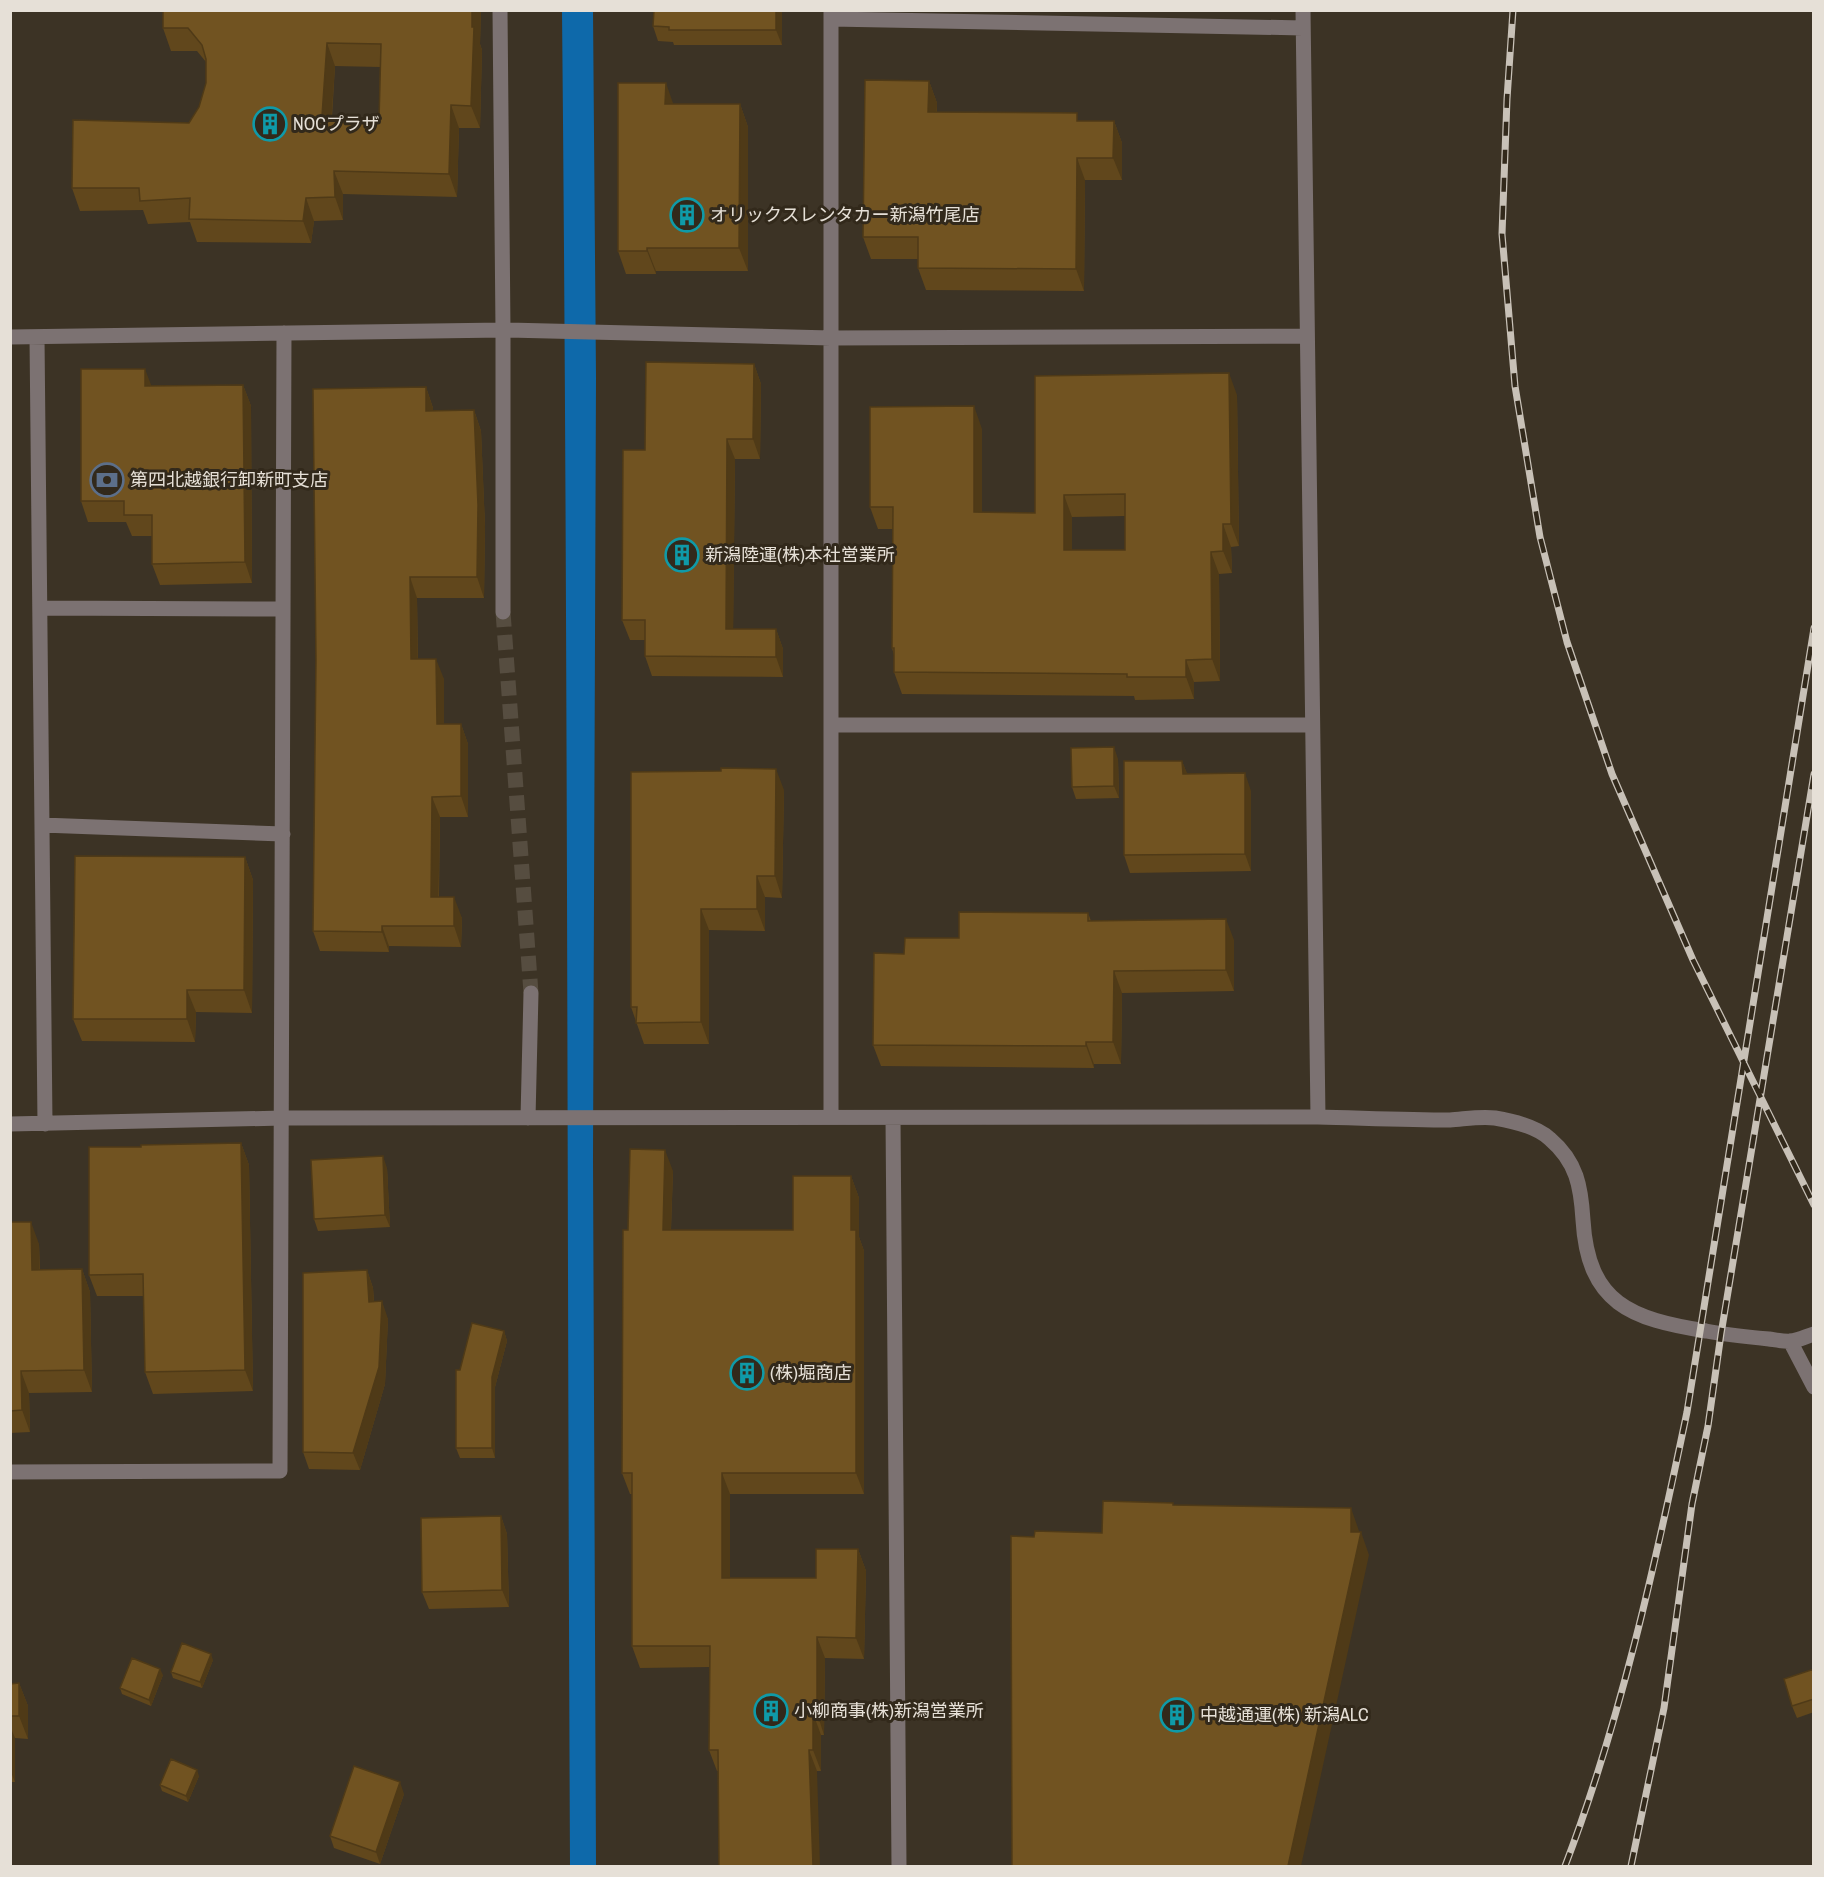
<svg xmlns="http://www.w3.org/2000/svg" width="1824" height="1877" font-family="'Archivo Narrow','Noto Sans JP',sans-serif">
  <rect width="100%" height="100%" fill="#3c3325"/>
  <path fill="#0e69aa" d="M 562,11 L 593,11 L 596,378 L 593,1160 L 596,1866 L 570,1866 C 567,1248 568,629 562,11 Z"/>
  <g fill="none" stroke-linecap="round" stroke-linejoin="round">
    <path stroke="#564d40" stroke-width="15" stroke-dasharray="15 8" stroke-linecap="butt" d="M 503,612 L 531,993"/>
    <path stroke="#7c7272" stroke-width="15" d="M 500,10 L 503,330 L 503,612
      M 1303,10 L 1318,1117
      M 831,19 L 1303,28
      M 10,337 L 503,330 L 831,338 L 1306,336
      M 37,337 L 45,1124
      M 40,608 L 283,609
      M 832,725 L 1312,725
      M 42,825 L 283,834
      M 831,1117 L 831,10
      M 528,1118 L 531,993
      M 893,1118 L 899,1866
      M 10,1124 L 283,1118 L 1318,1117 C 1362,1118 1406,1120 1450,1120 C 1465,1119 1481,1116 1495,1118 C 1513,1121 1536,1126 1550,1139 C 1577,1162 1581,1187 1583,1220 C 1588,1304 1631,1319 1706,1331 C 1727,1335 1748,1337 1769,1339 C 1776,1340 1785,1342 1792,1341 C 1799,1340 1807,1336 1814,1334
      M 1790,1341 L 1814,1387
      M 10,1472 L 280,1471 L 284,333"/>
    <defs>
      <path id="rail" d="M 1513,10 L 1507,99 L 1502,234 L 1515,386 L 1540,537 L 1567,642 L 1612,774 L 1693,960 L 1814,1205
        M 1565,1866 C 1621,1720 1655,1565 1687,1412 L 1814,628
        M 1631,1866 L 1664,1708 L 1692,1504 L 1708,1426 L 1721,1334 L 1814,774"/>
    </defs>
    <use href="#rail" stroke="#c8c1b7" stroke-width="7"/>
    <use href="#rail" stroke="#32291b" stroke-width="4.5" stroke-dasharray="14" stroke-linecap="butt"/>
  </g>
  <path fill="#61471c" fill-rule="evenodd" d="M 163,10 L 481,10 L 480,44 L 482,50 L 480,128 L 459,128 L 457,197 L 343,194 L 343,220 L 314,221 L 311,243 L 197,242 L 190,222 L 148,224 L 143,210 L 80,211 L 72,188 L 189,123 L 199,107 L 206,83 L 206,62 L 197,51 L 171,51 L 163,28 ZM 335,66 L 380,67 L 379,120 L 332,117 Z
    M 654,10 L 782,10 L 782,45 L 674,45 L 673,42 L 658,41 L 653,26 Z
    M 929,81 L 937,103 L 937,113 L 1080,121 L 1114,121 L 1122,143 L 1122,180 L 1085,180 L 1084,291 L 926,290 L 918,268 L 918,259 L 871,259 L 863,237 Z
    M 673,104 L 740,104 L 748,127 L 748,271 L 656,271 L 656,274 L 626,274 L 618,251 Z
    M 754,364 L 761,384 L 760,459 L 735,459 L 733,629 L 776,629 L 783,649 L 783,677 L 652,676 L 645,656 L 645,640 L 630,640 L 622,620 L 645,450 Z
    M 1035,376 L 1237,395 L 1239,546 L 1231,547 L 1232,573 L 1219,574 L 1220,681 L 1194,682 L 1194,699 L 1135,700 L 1134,696 L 902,694 L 894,672 L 894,655 L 892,648 L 893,529 L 878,529 L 870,507 L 982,429 L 982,513 L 1035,513 ZM 1125,516 L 1125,550 L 1072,550 L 1072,517 Z
    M 243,385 L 251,406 L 252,583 L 160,585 L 152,564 L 152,536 L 132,536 L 126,522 L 88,522 L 81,501 L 151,386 Z
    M 426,387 L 433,408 L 433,411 L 474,410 L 481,431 L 485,526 L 484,598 L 417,598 L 418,659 L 444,679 L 444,724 L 461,724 L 468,744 L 468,817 L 440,817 L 439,897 L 462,918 L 461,947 L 389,946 L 389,952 L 320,951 L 313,931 Z
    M 1118,759 L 1119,798 L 1076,799 L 1072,787 Z
    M 1182,761 L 1187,774 L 1251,791 L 1251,871 L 1130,873 L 1124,855 Z
    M 784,790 L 782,898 L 765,897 L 765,931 L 709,930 L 709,1044 L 644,1044 L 631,1007 Z
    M 245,857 L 253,880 L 252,1013 L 196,1012 L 195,1042 L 82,1041 L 73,1019 Z
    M 1088,913 L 1091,921 L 1234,940 L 1234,991 L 1122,993 L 1121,1064 L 1094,1064 L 1094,1068 L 881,1066 L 873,1045 L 904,954 L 959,938 Z
    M 241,1143 L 249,1165 L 253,1391 L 153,1394 L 145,1372 L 144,1296 L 97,1296 L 89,1275 L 141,1147 Z
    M 387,1168 L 390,1227 L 318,1231 L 314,1219 Z
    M 673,1171 L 671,1230 L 793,1230 L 851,1176 L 859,1198 L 859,1237 L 864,1251 L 864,1494 L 730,1494 L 730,1578 L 816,1578 L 858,1549 L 866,1571 L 864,1659 L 825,1658 L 824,1735 L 821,1735 L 821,1771 L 717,1771 L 709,1750 L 710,1667 L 640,1668 L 632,1646 L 632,1494 L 630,1494 L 622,1473 L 628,1230 Z
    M 10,1222 L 39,1244 L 40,1270 L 82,1269 L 90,1292 L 92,1392 L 29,1393 L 30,1432 L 10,1433 Z
    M 367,1270 L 373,1288 L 374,1301 L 388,1319 L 385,1384 L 360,1470 L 309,1469 L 303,1452 Z
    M 504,1331 L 507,1341 L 495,1387 L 495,1458 L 460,1458 L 456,1448 L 460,1370 Z
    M 501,1516 L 507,1534 L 509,1607 L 429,1609 L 422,1592 Z
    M 213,1660 L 202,1688 L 173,1678 L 171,1672 Z
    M 1814,1669 L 1814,1712 L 1797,1718 L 1792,1706 Z
    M 163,1675 L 151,1706 L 122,1694 L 120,1688 Z
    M 19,1683 L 28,1706 L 28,1739 L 15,1738 L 15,1782 L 10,1782 L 10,1684 Z
    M 199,1776 L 188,1802 L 162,1791 L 160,1785 Z
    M 404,1794 L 380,1864 L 334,1848 L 330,1836 Z"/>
  <path fill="#4f3a17" d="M 472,10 L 481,10 L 480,44 L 482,50 L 480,128 L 471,106 Z
    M 776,10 L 782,10 L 782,45 L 776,30 Z
    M 327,43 L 335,66 L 330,139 L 322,116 Z
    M 929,81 L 937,103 L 936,135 L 928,112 Z
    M 666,83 L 674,106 L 665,104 Z
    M 740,104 L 748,127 L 748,271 L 739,248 Z
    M 451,105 L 459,128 L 457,197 L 449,174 Z
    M 1114,121 L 1122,143 L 1122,180 L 1113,158 Z
    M 1077,158 L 1085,180 L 1084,291 L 1076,269 Z
    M 334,171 L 343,194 L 343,220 L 335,197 Z
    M 306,198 L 314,221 L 311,243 L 303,221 Z
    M 647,248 L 656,271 L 656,274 L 647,251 Z
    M 754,364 L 761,384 L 760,459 L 753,439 Z
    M 145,369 L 153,390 L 145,386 Z
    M 1229,373 L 1237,395 L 1239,546 L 1231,524 Z
    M 243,385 L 251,406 L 252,583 L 245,562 Z
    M 426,387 L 433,408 L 434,432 L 426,411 Z
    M 974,406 L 982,429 L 982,535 L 974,512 Z
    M 474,410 L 481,431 L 485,526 L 484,598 L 477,577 Z
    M 727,439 L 735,459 L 733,649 L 726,629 Z
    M 1064,495 L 1072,517 L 1072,572 L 1064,550 Z
    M 10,503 L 11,504 L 12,966 L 10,963 Z
    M 1223,524 L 1231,547 L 1232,573 L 1223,551 Z
    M 1211,552 L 1219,574 L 1220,681 L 1212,659 Z
    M 410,577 L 417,598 L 418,679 L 411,659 Z
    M 776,629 L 783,649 L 783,677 L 776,657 Z
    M 436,659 L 444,679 L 444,744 L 437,724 Z
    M 1186,660 L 1194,682 L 1194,699 L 1186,677 Z
    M 461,724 L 468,744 L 468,817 L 461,796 Z
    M 1114,747 L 1118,759 L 1119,798 L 1114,786 Z
    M 1182,761 L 1189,778 L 1183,774 Z
    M 776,769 L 784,790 L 782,898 L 775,876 Z
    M 1245,773 L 1251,791 L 1251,871 L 1245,854 Z
    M 432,797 L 440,817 L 438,917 L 431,897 Z
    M 245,857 L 253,880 L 252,1013 L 244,990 Z
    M 757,876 L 765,897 L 765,931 L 757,909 Z
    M 454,897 L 462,918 L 461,947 L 454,926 Z
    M 701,909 L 709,930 L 709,1044 L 701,1022 Z
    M 1226,919 L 1234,940 L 1234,991 L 1226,970 Z
    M 382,926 L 389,946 L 389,952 L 382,932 Z
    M 1114,971 L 1122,993 L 1121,1064 L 1113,1042 Z
    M 187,990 L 196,1012 L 195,1042 L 187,1019 Z
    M 1086,1042 L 1094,1064 L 1094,1068 L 1086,1046 Z
    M 241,1143 L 249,1165 L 253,1391 L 245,1370 Z
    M 665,1150 L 673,1171 L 670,1252 L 663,1230 Z
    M 383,1156 L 387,1168 L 390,1227 L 385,1215 Z
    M 851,1176 L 859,1198 L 859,1237 L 864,1251 L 864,1494 L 856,1473 L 851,1230 Z
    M 31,1222 L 39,1244 L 40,1292 L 32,1270 Z
    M 82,1269 L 90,1292 L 92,1392 L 84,1370 Z
    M 367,1270 L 373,1288 L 375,1319 L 369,1302 Z
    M 382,1301 L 388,1319 L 385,1384 L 360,1470 L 353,1453 Z
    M 504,1331 L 507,1341 L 495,1387 L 495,1458 L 492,1448 L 492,1377 Z
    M 21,1371 L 29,1393 L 30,1432 L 22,1410 Z
    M 722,1473 L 730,1494 L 730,1600 L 722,1578 Z
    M 1351,1508 L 1359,1531 L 1359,1539 L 1361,1532 L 1369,1555 L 1301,1866 L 1288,1866 L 1351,1532 Z
    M 501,1516 L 507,1534 L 509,1607 L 502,1590 Z
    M 858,1549 L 866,1571 L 864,1659 L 856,1638 Z
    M 817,1637 L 825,1658 L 824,1735 L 817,1713 Z
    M 211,1654 L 213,1660 L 202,1688 L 200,1682 Z
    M 160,1669 L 163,1675 L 151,1706 L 149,1700 Z
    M 19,1683 L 28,1706 L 28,1739 L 19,1716 Z
    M 813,1713 L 821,1735 L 821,1771 L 813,1750 Z
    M 10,1726 L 15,1738 L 15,1782 L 10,1770 Z
    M 809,1750 L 817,1771 L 820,1866 L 813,1866 Z
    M 197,1770 L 199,1776 L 188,1802 L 186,1796 Z
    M 400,1782 L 404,1794 L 380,1864 L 376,1852 Z"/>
  <path fill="#715321" stroke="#4f3a17" stroke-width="1.5" fill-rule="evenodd" d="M 163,10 L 472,10 L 472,27 L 474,27 L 471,106 L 451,105 L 449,174 L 334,171 L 335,197 L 306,198 L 303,221 L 189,219 L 190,198 L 140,201 L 139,188 L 72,188 L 73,120 L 189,123 L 199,107 L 206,83 L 206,59 L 202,45 L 188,28 L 163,28 ZM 327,43 L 381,44 L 379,120 L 322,116 Z
    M 654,10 L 776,10 L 776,30 L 669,30 L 669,27 L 653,26 Z
    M 865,80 L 929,81 L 928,112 L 1077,113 L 1077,121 L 1114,121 L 1113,158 L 1077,158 L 1076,269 L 918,268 L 918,237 L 863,237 Z
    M 618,83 L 666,83 L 665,104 L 740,104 L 739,248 L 647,248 L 647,251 L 618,251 Z
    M 646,362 L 754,364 L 753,439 L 727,439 L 726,629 L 776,629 L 776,657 L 645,656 L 645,620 L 622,620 L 623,450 L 645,450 Z
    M 81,369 L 145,369 L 145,386 L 243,385 L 245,562 L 152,564 L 152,515 L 124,515 L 124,501 L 81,501 Z
    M 1229,373 L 1231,524 L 1223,524 L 1223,551 L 1211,552 L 1212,659 L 1186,660 L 1186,677 L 1127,677 L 1127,674 L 894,672 L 894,648 L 892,648 L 893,507 L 870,507 L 870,407 L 974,406 L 974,512 L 1035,513 L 1035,376 ZM 1125,494 L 1125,550 L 1064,550 L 1064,495 Z
    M 426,387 L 426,411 L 474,410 L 478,505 L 477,577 L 410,577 L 411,659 L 436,659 L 437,724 L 461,724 L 461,796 L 432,797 L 431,897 L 454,897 L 454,926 L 382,926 L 382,932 L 313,931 L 316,659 L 313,389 Z
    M 1114,747 L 1114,786 L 1072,787 L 1071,748 Z
    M 1124,761 L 1182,761 L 1183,774 L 1245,773 L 1245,854 L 1124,855 Z
    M 721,768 L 776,769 L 775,876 L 757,876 L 757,909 L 701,909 L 701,1022 L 636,1023 L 637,1007 L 631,1007 L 631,772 L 721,771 Z
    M 75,856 L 245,857 L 244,990 L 187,990 L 187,1019 L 73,1019 Z
    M 959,912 L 1088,913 L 1088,921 L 1226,919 L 1226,970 L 1114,971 L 1113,1042 L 1086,1042 L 1086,1046 L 873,1045 L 874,953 L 904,954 L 905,938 L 959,938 Z
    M 241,1143 L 245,1370 L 145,1372 L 143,1274 L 89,1275 L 89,1147 L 141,1147 L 141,1145 Z
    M 630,1149 L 665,1150 L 663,1230 L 793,1230 L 793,1176 L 851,1176 L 851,1230 L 856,1230 L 856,1473 L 722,1473 L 722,1578 L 816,1578 L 816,1549 L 858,1549 L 856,1638 L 817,1637 L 817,1713 L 813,1713 L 813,1750 L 809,1750 L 813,1866 L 719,1866 L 718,1750 L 709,1750 L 710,1646 L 632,1646 L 632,1473 L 622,1473 L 623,1230 L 628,1230 Z
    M 383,1156 L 385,1215 L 314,1219 L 311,1160 Z
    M 10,1222 L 31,1222 L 32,1270 L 82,1269 L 84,1370 L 21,1371 L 22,1410 L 10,1411 Z
    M 367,1270 L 369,1302 L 382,1301 L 379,1367 L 353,1453 L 303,1452 L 303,1273 Z
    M 472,1323 L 504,1331 L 492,1377 L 492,1448 L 456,1448 L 456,1370 L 460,1370 Z
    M 1103,1501 L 1173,1503 L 1173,1505 L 1351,1508 L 1351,1532 L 1361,1532 L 1288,1866 L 1012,1866 L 1011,1536 L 1034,1537 L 1035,1531 L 1102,1533 Z
    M 501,1516 L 502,1590 L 422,1592 L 421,1518 Z
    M 182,1643 L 211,1654 L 200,1682 L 171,1672 Z
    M 132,1658 L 160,1669 L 149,1700 L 120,1688 Z
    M 1814,1669 L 1814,1699 L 1792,1706 L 1784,1679 Z
    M 19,1683 L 19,1716 L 10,1716 L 10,1684 Z
    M 171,1759 L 197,1770 L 186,1796 L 160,1785 Z
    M 354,1766 L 400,1782 L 376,1852 L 330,1836 Z"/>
  <defs>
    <symbol id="building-ring" viewBox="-11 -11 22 22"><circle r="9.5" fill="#32291b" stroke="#0f9aa8" stroke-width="1.5"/><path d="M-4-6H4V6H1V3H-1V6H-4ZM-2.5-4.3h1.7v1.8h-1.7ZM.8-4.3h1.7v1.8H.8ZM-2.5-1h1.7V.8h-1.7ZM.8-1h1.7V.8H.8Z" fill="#0f9aa8"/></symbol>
    <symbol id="bank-ring" viewBox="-11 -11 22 22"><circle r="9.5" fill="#32291b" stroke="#5c6f8a" stroke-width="1.5"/><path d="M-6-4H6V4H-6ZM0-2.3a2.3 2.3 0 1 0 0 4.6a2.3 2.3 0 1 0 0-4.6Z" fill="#5c6f8a"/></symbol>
  </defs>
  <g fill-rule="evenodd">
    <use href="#building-ring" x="251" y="105" width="38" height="38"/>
    <use href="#building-ring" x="668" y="196" width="38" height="38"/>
    <use href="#bank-ring" x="88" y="461" width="38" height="38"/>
    <use href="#building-ring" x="663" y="536" width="38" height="38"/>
    <use href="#building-ring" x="728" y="1354" width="38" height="38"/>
    <use href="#building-ring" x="752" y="1692" width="38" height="38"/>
    <use href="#building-ring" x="1158" y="1696" width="38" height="38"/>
  </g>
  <g text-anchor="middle" stroke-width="6" stroke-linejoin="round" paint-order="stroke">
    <g font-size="18" fill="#e6e0d7" stroke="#32291b" text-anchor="start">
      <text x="293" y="130">NOCプラザ</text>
      <text x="710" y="221">オリックスレンタカー新潟竹尾店</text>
      <text x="130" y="486">第四北越銀行卸新町支店</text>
      <text x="705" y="561">新潟陸運(株)本社営業所</text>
      <text x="770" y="1379">(株)堀商店</text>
      <text x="794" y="1717">小柳商事(株)新潟営業所</text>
      <text x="1200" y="1721">中越通運(株) 新潟ALC</text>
    </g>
  </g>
  <rect width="1824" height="1877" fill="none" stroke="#e6e0d7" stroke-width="24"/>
</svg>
